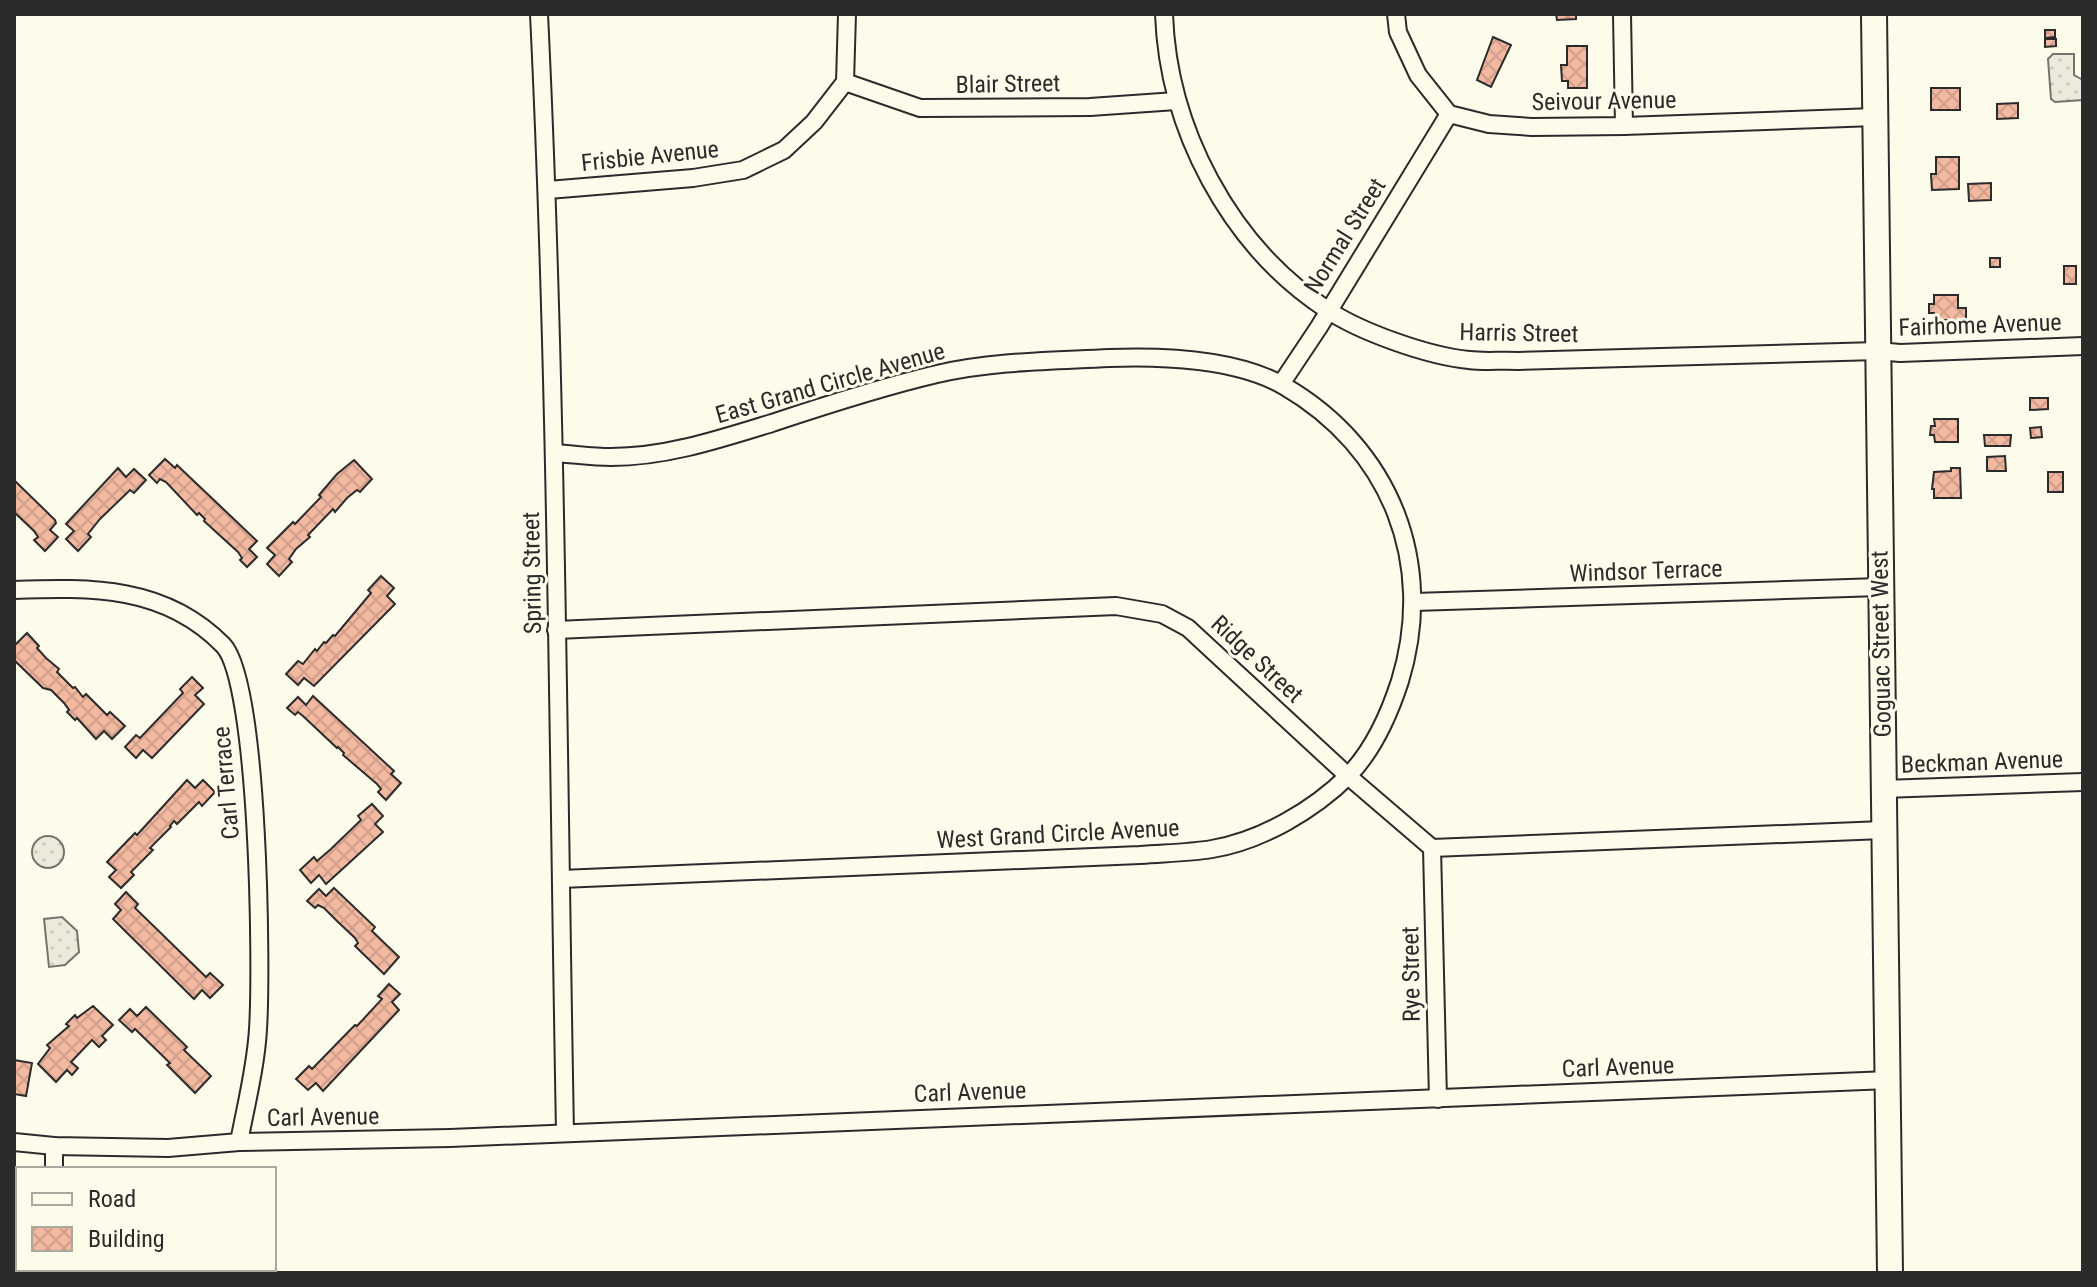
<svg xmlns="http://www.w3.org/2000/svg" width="2097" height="1287" font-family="'Roboto Condensed',sans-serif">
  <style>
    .grass { fill: url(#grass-dots); stroke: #74746e; stroke-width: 2 }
    .building { fill: url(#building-cross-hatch); stroke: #2b2b2b; stroke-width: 2 }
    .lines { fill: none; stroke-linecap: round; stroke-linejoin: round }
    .street-casing { stroke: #2b2b2b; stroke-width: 20 }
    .secondary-casing { stroke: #2b2b2b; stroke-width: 28 }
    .street { stroke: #fdfbea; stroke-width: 16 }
    .secondary { stroke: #fdfbea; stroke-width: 24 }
    .labels { text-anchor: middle; stroke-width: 6; stroke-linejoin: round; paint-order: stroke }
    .street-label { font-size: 24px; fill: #2b2b2b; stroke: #fdfbea }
  </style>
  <defs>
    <pattern id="grass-dots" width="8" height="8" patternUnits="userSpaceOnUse" patternTransform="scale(2)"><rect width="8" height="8" fill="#ecebdb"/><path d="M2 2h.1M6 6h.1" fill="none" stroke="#cbcabc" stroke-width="1.8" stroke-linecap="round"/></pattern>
    <pattern id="building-cross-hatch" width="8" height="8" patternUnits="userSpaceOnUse" patternTransform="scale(2)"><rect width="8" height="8" fill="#f2b8a0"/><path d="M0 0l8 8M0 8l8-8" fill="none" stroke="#d09e8a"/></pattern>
  </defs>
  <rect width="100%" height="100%" fill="#fdfbea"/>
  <!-- grass -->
  <g class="grass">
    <polygon points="2053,54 2074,54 2074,75 2083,80 2083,100 2055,102 2051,99 2048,59"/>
    <circle cx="48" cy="852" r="16"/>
    <polygon points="62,917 77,931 79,952 65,965 49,967 44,919"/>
  </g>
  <!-- building -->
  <g class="building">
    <polygon points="1556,14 1576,14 1576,19 1557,20"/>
    <polygon points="2045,30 2055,30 2055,37 2045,38"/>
    <polygon points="1493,37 1511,45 1491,87 1477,80"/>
    <polygon points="2045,39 2056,39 2056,46 2045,47"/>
    <polygon points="1567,46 1587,46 1587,88 1568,88 1568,81 1562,81 1561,65 1567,65"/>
    <rect x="1931" y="88" width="29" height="22"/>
    <polygon points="2018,103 2018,118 1997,119 1997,104"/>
    <polygon points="1936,157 1959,157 1959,189 1932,190 1931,174 1936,174"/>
    <polygon points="1991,183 1991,200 1969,201 1968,184"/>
    <rect x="1990" y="258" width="10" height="9"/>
    <rect x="2064" y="266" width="12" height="18"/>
    <polygon points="1934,295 1958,295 1958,308 1966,308 1966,320 1934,320 1934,313 1929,313 1929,304 1934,304"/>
    <polygon points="2030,398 2048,398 2048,409 2030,410"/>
    <polygon points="1934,419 1958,419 1958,442 1935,442 1934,435 1930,435 1931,426 1935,426"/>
    <polygon points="2041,427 2042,437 2031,438 2030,428"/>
    <polygon points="1984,435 2011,435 2010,446 1985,446"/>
    <polygon points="2005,456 2006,471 1987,471 1987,457"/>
    <polygon points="165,459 175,468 177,465 257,541 249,549 257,557 247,567 240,560 242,558 238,552 204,521 205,519 199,513 197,515 166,482 160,479 157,483 149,475"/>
    <polygon points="354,460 372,479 360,492 357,490 347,498 335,512 333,509 308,535 310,537 296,549 289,559 292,562 279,576 267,564 275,555 267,548 293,522 295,524 321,497 319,495 337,474"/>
    <polygon points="118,468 126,477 134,469 146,480 134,493 130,490 100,519 88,534 91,537 78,551 66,539 74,531 66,524"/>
    <polygon points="1951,468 1960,468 1961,498 1934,498 1934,489 1932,489 1934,472 1951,471"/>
    <rect x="2048" y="472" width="15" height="20"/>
    <polygon points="14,480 55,520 56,523 50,530 58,537 45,551 34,540 38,537 34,531 14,512"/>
    <polygon points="381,576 394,588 387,596 395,604 314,686 304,678 298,685 286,674 298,661 303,664 315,649 317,651 324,642 326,643 333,635 335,636 371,593 368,590"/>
    <polygon points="27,633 39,646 37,648 46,658 59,669 57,672 73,688 75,687 83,697 86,694 107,715 110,712 125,726 112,739 104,731 96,739 77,718 75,720 67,712 69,710 64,703 51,690 43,688 14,660 14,646"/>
    <polygon points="192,677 203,688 195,695 204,704 152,758 143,750 136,758 125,747 136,735 140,738 183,693 180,689"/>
    <polygon points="313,696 394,771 391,774 401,783 386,800 378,792 381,789 377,784 343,755 344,753 338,747 337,748 303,716 298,712 295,715 287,708 298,697 306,705"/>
    <polygon points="187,780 195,788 203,780 215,792 202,806 199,802 177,824 174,821 170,826 171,827 150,848 153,850 131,872 134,875 121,888 109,877 116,870 107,862 135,833 137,835"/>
    <polygon points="372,804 383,816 375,824 383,832 326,884 319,875 311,883 300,870 314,857 317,861 331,849 361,820 358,816"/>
    <polygon points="334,888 375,927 372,931 399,957 384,974 355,946 358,943 355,938 338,922 324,908 318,905 315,908 307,901 319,889 326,896"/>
    <polygon points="126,892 138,904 135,908 206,977 210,973 223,985 210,998 202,990 194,999 113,919 121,910 115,904"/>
    <polygon points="389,984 400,994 392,1002 399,1010 323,1091 316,1083 308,1090 296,1079 309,1066 312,1069 355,1025 357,1026 382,999 378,996"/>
    <polygon points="93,1006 113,1025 102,1036 106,1040 99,1047 92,1040 71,1062 78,1068 72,1075 67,1070 56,1082 38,1064 50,1048 47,1045 69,1026 66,1024 75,1015 77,1018"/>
    <polygon points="146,1007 187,1047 184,1050 211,1076 195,1093 167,1065 170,1063 135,1029 132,1032 119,1020 130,1009 137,1016"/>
    <polygon points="14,1060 32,1063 26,1096 14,1094"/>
  </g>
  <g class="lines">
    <!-- street casing -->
    <g class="street-casing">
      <g id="street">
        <path d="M539,14c18,372 19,745 26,1118"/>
        <path d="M1164,14c4,114 65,231 162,295 34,23 102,47 143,51 16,2 33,0 49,1l360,-10 22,2 183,-7"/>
        <polyline points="1396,14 1398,32 1418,75 1449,114 1489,124 1532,127 1624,126 1875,117"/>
        <polyline points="1622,14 1624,126"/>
        <polyline points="845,82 920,108 1090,107 1176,101"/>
        <polyline points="548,190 693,178 743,170 784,150 814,122 845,82 847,14"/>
        <polyline points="1281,384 1319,327 1449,114"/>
        <path d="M554,453c19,1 38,4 57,4 55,0 109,-18 161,-34 54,-18 109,-36 165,-49 56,-13 115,-13 172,-16 53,-2 128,1 175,28 107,62 152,177 116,295 -11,34 -26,68 -51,94 -35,35 -88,66 -137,74 -24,4 -48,4 -72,6l-579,24"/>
        <path d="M14,590c78,-3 151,-4 209,55 36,37 39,323 35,384 -2,37 -12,76 -19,113"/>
        <polyline points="1414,602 1880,587"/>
        <polyline points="556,630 1116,606 1162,614 1188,628 1348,776 1432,848 1883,830"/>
        <polyline points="1883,789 2083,782"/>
        <polyline points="1432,848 1438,1099"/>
        <polyline points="14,1142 54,1146 168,1148 239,1142 450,1138 1889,1080"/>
        <polyline points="54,1146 54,1169"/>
        <polyline points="56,1269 56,1273"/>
      </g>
    </g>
    <!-- secondary casing -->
    <g class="secondary-casing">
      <polyline id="secondary" points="1874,14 1890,1273"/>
    </g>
    <!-- street -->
    <use href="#street" class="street"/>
    <!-- secondary -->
    <use href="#secondary" class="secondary"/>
  </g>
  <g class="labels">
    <!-- street labels -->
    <g class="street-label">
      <text transform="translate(1008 84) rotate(-1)" y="8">Blair Street</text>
      <text transform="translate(1604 101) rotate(-1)" y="8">Seivour Avenue</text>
      <text transform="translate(650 156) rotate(-6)" y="8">Frisbie Avenue</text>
      <text transform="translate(1345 236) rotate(-58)" y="8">Normal Street</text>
      <text transform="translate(1980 325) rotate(-2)" y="8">Fairhome Avenue</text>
      <text transform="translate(1519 333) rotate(1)" y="8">Harris Street</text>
      <text transform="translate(830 383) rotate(-16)" y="8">East Grand Circle Avenue</text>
      <text transform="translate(1646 571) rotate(-2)" y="8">Windsor Terrace</text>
      <text transform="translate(532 573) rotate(-91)" y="8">Spring Street</text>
      <text transform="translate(1881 644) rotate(-91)" y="8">Goguac Street West</text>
      <text transform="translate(1257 659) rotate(43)" y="8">Ridge Street</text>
      <text transform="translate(1982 762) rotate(-2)" y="8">Beckman Avenue</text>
      <text transform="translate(226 783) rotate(-95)" y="8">Carl Terrace</text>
      <text transform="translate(1058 834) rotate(-3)" y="8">West Grand Circle Avenue</text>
      <text transform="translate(1411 974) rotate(-91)" y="8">Rye Street</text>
      <text transform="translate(1618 1067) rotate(-2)" y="8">Carl Avenue</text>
      <text transform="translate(970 1092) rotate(-2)" y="8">Carl Avenue</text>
      <text transform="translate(323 1117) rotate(-1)" y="8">Carl Avenue</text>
    </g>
  </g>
  <!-- border -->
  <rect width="2097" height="1287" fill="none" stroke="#2b2b2b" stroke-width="32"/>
  <!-- legend -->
  <rect x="16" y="1167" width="260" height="104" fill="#fdfbea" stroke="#a9a89e" stroke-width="2"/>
  <rect x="32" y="1193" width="40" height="12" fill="#fdfbea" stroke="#a9a89e" stroke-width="2"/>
  <text x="88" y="1207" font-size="24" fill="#2b2b2b">Road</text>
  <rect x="32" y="1227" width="40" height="24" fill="url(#building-cross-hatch)" stroke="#a9a89e" stroke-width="2"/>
  <text x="88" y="1247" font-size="24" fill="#2b2b2b">Building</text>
</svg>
